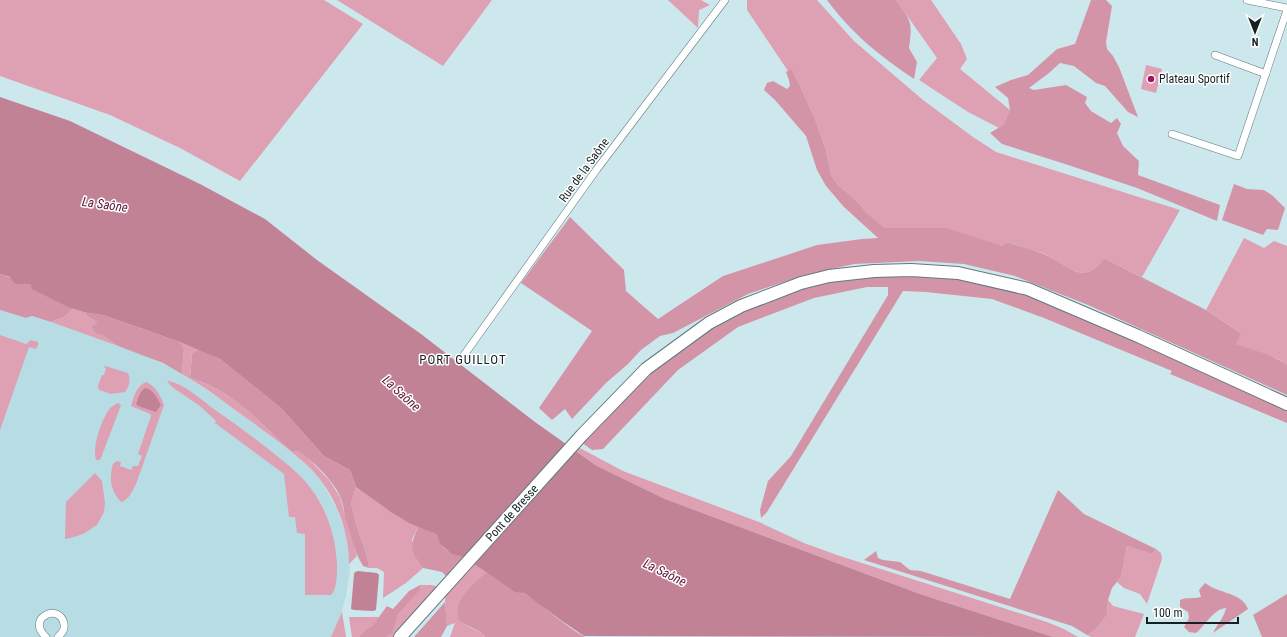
<svg xmlns="http://www.w3.org/2000/svg" width="1287" height="637" font-family="'Roboto Condensed',sans-serif">
  <style>
    .built { fill: #b8dce3 }
    .green { fill: #dea0b3 }
    .forest { fill: #d494a8 }
    .water { fill: #c18296 }
    .lines { fill: none; stroke-linecap: round; stroke-linejoin: round }
    .street-casing { stroke: #60797e; stroke-width: 8 }
    .primary-casing { stroke: #60797e; stroke-width: 14 }
    .street { stroke: #fff; stroke-width: 7 }
    .primary { stroke: #fff; stroke-width: 12 }
    .poi-dot { fill: #a4165a; stroke: #fff; stroke-width: 1.5 }
    .labels { text-anchor: middle; stroke-width: 3; stroke-linejoin: round; paint-order: stroke }
    .poi-label { font-size: 12px; fill: #162022; stroke: #fff; text-anchor: start }
    .street-label { font-size: 12px; fill: #162022; stroke: #fff }
    .water-label { font-size: 13px; font-style: italic; fill: #601435; stroke: #fff }
    .neighbourhood-label { font-size: 13px; letter-spacing: 1px; fill: #162022; stroke: #fff }
  </style>
  <rect width="100%" height="100%" fill="#cde8ed"/>
  <!-- built -->
  <polygon class="built" points="0,310 26,318 32,316 51,322 143,355 177,370 233,408 285,447 311,469 322,482 337,509 346,535 349,559 350,571 346,596 340,618 331,637 0,637"/>
  <!-- green -->
  <g class="green">
    <polygon points="0,0 324,0 363,24 240,181 180,148 110,115 0,76"/>
    <polygon points="337,0 492,0 443,66"/>
    <polygon points="668,0 701,0 710,5 699,10 698,28"/>
    <path d="M747,0h70l37,41 69,59 50,37 23,15 184,58 -38,67 -38,-19c-20,30 -37,7 -59,-4 -12,-5 -26,-8 -39,-12l-4,4 -12,-3 -105,-15 -19,-16 -9,-11 -19,-16 -7,-10 -5,-25 -11,-31 -14,-31 -10,-18 -3,1 -41,-61z"/>
    <polygon points="896,0 931,0 961,44 967,59 960,69 1010,110 1003,125 999,128 968,112 919,80 937,58"/>
    <polygon points="1146,65 1162,69 1156,93 1141,89"/>
    <polygon points="1244,238 1264,248 1274,241 1287,246 1287,365 1278,359 1235,344 1240,332 1206,310"/>
    <polygon points="73,308 87,313 87,316 97,322 91,327 96,334 102,335 118,346 51,322 66,316"/>
    <polygon points="0,335 26,344 31,340 38,342 38,345 36,349 29,347 0,430"/>
    <path d="M180,342l19,7 -7,5 -2,24c42,11 71,46 102,74l6,-1 8,5 23,24 11,17 10,37 7,22 -8,8c0,-35 -15,-72 -39,-96 -18,-17 -38,-31 -58,-46 -23,-16 -45,-34 -70,-48l2,-25z"/>
    <path d="M105,366l23,7c3,7 1,14 -3,19l-14,2 -12,-4 -1,-4 4,-11h2l2,-6 -2,-2z"/>
    <path d="M167,381c14,1 33,17 44,26 19,13 38,27 56,41 16,13 33,25 45,42 16,22 24,49 25,76 0,9 0,23 -6,29h-26v-61l-8,-1 -2,-16h-6l-5,-43 -69,-51 1,-2 -16,-15 -28,-19z"/>
    <path d="M146,382c10,4 14,13 18,23l-28,79c-3,6 -8,17 -15,18 -11,-12 -12,-24 -8,-38l4,-3 4,1 -1,4 11,4 2,-4h5l4,-10 -4,-2 13,-38 -1,-2 -19,-8c3,-9 5,-20 15,-24z"/>
    <path d="M118,403l3,2 -20,53 -2,2h-3c-4,-14 6,-41 14,-52 2,-2 5,-3 8,-5z"/>
    <polygon points="578,447 623,471 759,522 804,543 837,555 1047,622 1064,629 1078,637 1053,637 920,594 665,499 597,466 575,450"/>
    <polygon points="95,473 102,481 105,503 104,512 97,525 83,534 74,537 65,539 66,502"/>
    <path d="M356,487c21,14 40,31 63,39l-7,13 5,21 6,8 -17,15 -23,15 1,-26 -7,-4h-8l-2,-12 -10,-29 -6,-24z"/>
    <polygon points="1127,546 1152,554 1156,549 1161,553 1162,559 1147,604 1140,594 1124,588 1117,582 1121,577"/>
    <path d="M464,556l23,16c-8,5 -20,17 -25,25 -4,5 -7,19 -2,23 8,9 18,8 25,17h-35l5,-14 -8,3c-1,-14 -5,-45 3,-56 4,-5 9,-9 14,-14z"/>
    <path d="M420,585h11l8,2 -44,50h-9c10,-7 7,-14 12,-23 5,-9 15,-18 23,-24z"/>
    <polygon points="1108,600 1113,606 1144,614 1135,637 1091,637 1087,635 1096,629 1107,615"/>
    <polygon points="342,612 346,637 331,637"/>
    <polygon points="349,617 379,617 373,625 364,631 359,637 352,637"/>
  </g>
  <!-- forest -->
  <g class="forest">
    <path d="M827,0h69c15,21 17,22 13,48l8,14 -3,17c-35,-24 -61,-44 -87,-79z"/>
    <polygon points="1091,0 1106,0 1112,6 1106,42 1107,49 1113,56 1119,67 1138,117 1128,112 1105,86 1096,83 1074,66 1060,63 1049,73 1029,88 1034,90 1066,85 1087,97 1085,103 1091,111 1111,123 1117,118 1121,124 1117,133 1123,146 1139,161 1138,175 1220,205 1217,221 1137,188 1065,164 1002,144 990,133 1003,125 1010,110 1008,98 995,87 1011,80 1028,75 1057,49 1075,44"/>
    <path d="M791,69l10,19 14,31 11,31 5,25 7,10 19,16 9,11 19,16h61l56,18 4,-4c12,4 26,7 38,12 22,9 39,35 60,4l102,52 35,23 -5,11c14,5 40,12 51,21v30l-199,-90 -73,-29 -51,-12 -45,-3 -65,3 -49,11 -57,19 -75,39 -13,3 -19,14 -13,14 -22,19 -34,36 -7,-10 -13,11 -13,-12 53,-77 -71,-48 49,-66 54,53 2,21 32,28 65,-43 94,-31 45,-6 16,-1 -34,-31 -18,-21 -9,-16 -11,-34 -31,-36 -11,-10 3,-7 6,-2 14,8 3,-3 -1,-6 -3,-8z"/>
    <polygon points="1234,184 1247,189 1264,190 1273,196 1285,208 1278,230 1267,229 1263,235 1222,220"/>
    <polygon points="0,274 32,285 33,289 73,308 66,316 51,322 32,316 26,318 0,310"/>
    <path d="M917,275l52,4 41,10 55,20 222,100v14l-117,-49 2,-3 -128,-53 -52,-19 -66,-7 -23,-1 -136,221 -6,6 -1,-8 8,-29 23,-25 97,-161v-8h-21l-53,11 -76,29 -60,43 -75,79 -11,1 -11,-8c25,-26 50,-53 78,-77 56,-47 130,-80 204,-88 17,-2 36,-1 54,-2z"/>
    <polygon points="87,313 103,315 180,342 184,349 182,374 163,363 118,346 102,335 96,334 91,327 97,322 87,316"/>
    <path d="M199,349l21,10 61,49 43,48 26,14 6,17 -5,16 6,24 10,29 2,12 -6,-2c-9,-15 -13,-32 -18,-49 -1,-6 -2,-14 -5,-21 -9,-18 -26,-34 -42,-45l-6,1c-31,-28 -60,-63 -102,-74l2,-24z"/>
    <polygon points="1058,490 1084,514 1156,549 1152,554 1127,546 1121,577 1112,588 1108,600 1107,615 1096,629 1087,635 1072,626 864,560 876,551 878,558 883,560 900,562 910,570 921,571 1010,599"/>
    <path d="M419,526l17,8c5,15 13,19 28,22l-14,14 -3,7 -5,-5 -19,-4c-13,-17 -14,-22 -4,-42z"/>
    <path d="M487,572c12,8 26,14 38,22 21,13 38,31 60,43h-100c-6,-9 -17,-9 -26,-17 -4,-4 -1,-18 3,-23 5,-8 17,-20 25,-25z"/>
    <path d="M1205,583c4,2 7,5 11,6 12,5 27,7 32,20l-35,24c4,-9 11,-15 13,-25 -14,2 -20,17 -30,25l-7,-1 -5,-5 5,-9 -1,-6 -8,-5v-7c7,-3 13,-1 21,-3l-2,-7z"/>
    <polygon points="420,585 421,590 414,596 398,614 392,633 386,637 359,637 364,631 373,625 387,606 393,609 409,591"/>
    <polygon points="1287,594 1287,637 1262,637 1253,615"/>
    <polygon points="445,602 447,626 441,637 414,637"/>
  </g>
  <!-- water -->
  <g class="water">
    <path d="M0,97l70,24 130,63 65,35 52,41 104,74 114,88 62,44 68,33 255,95 133,43 -469,-1 -22,-15 -38,-28 -9,-1 -51,-35 -12,-3 -12,-10 -4,-10 -27,-11 -18,-11 -35,-25 -6,-17 -26,-14 -43,-48 -61,-49 -40,-17 -77,-27 -16,-2 -19,-6 -36,-18 -1,-4c-9,-4 -15,5 -21,-8l-10,-3z"/>
    <path d="M145,388c8,1 12,10 16,17l-5,7 -18,-6 -2,-2c3,-6 3,-12 9,-16z"/>
    <polygon points="358,571 377,573 379,575 376,610 373,611 354,610 351,609 354,574 355,572"/>
  </g>
  <g class="lines">
    <!-- street casing -->
    <g class="street-casing">
      <g id="street">
        <polyline points="1247,0 1287,8"/>
        <polyline points="1215,55 1266,74"/>
        <polyline points="1172,134 1238,156 1287,10"/>
        <polyline points="464,355 597,169 725,0"/>
        <path d="M46,637c-21,-19 14,-35 18,-13 1,6 -2,9 -6,13"/>
      </g>
    </g>
    <!-- primary casing -->
    <g class="primary-casing">
      <polyline id="primary" points="400,637 582,435 646,369 709,323 741,306 801,283 829,276 874,271 911,270 958,273 1028,289 1138,336 1287,404"/>
    </g>
    <!-- street -->
    <use href="#street" class="street"/>
    <!-- primary -->
    <use href="#primary" class="primary"/>
  </g>
  <!-- markers -->
  <circle class="poi-dot" cx="1151" cy="79" r="4"/>
  <g class="labels">
    <!-- poi labels -->
    <g class="poi-label">
      <text x="1159" y="83">Plateau Sportif</text>
    </g>
    <!-- street labels -->
    <g class="street-label">
      <text transform="translate(584 170) rotate(-54)" y="4">Rue de la Saône</text>
      <text transform="translate(512 513) rotate(-48)" y="4">Pont de Bresse</text>
    </g>
    <!-- water labels -->
    <g class="water-label">
      <text transform="translate(105 204) rotate(8)" y="5">La Saône</text>
      <text transform="translate(402 393) rotate(42)" y="5">La Saône</text>
      <text transform="translate(665 572) rotate(26)" y="5">La Saône</text>
    </g>
    <!-- neighbourhood labels -->
    <g class="neighbourhood-label">
      <text x="463" y="364">PORT GUILLOT</text>
    </g>
  </g>
  <!-- north arrow -->
  <g transform="translate(1255 32) rotate(180)" stroke="#ffffff" stroke-width="3" paint-order="stroke">
  <path d="M0-3L7 15L0 10L-7 15Z" fill="#162022"/>
  <text y="-6" font-size="11" font-weight="bold" text-anchor="middle" fill="#162022">N</text>
  </g>
  <!-- scale -->
  <path d="M1147 617v6h91v-6" fill="none" stroke="#162022" stroke-width="2"/>
  <text x="1153" y="617" font-size="12" fill="#162022" stroke="#ffffff" stroke-width="3" paint-order="stroke">100 m</text>
</svg>
